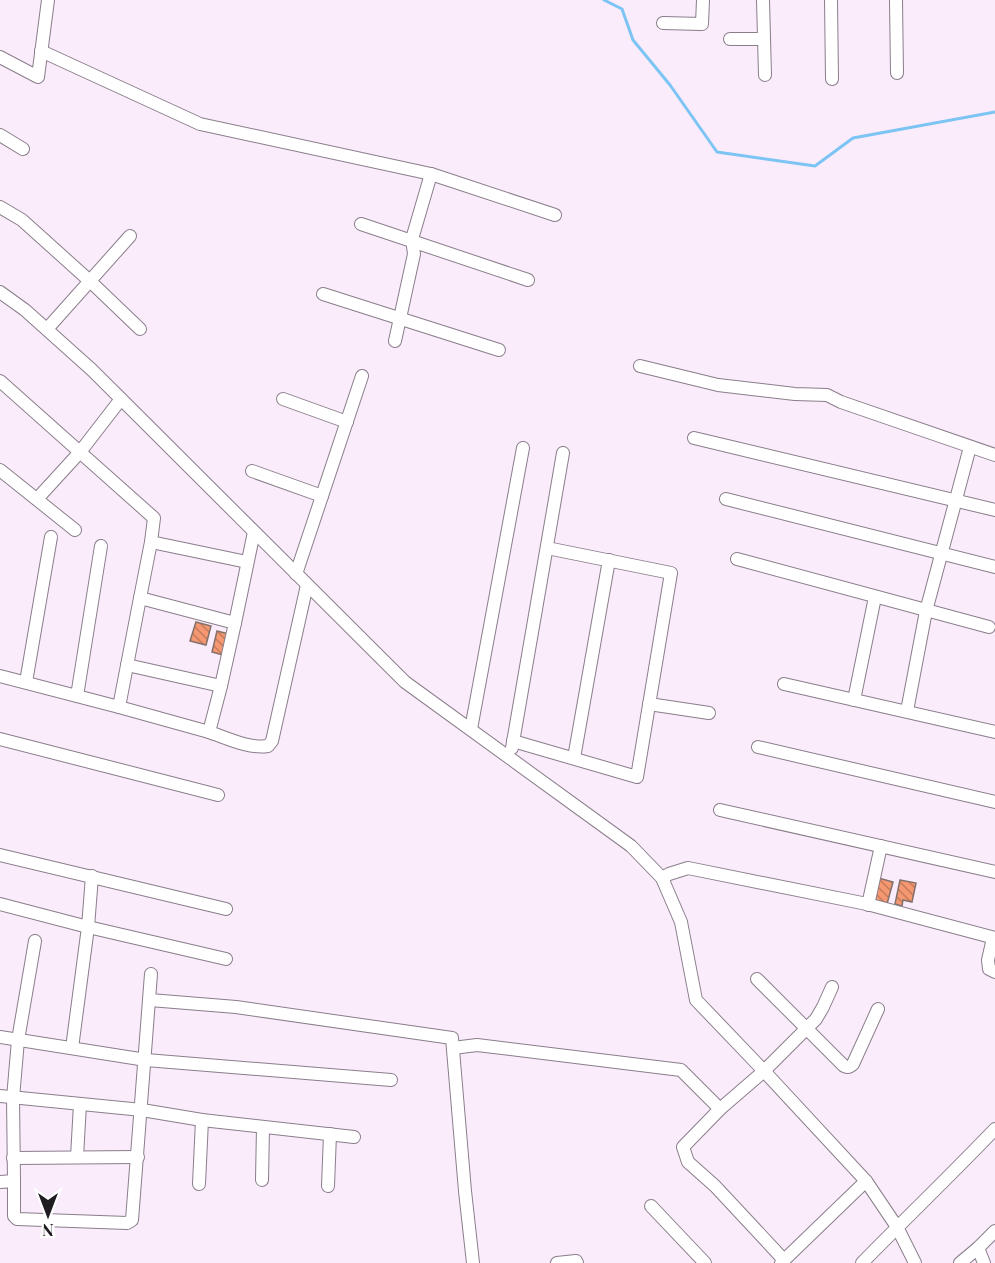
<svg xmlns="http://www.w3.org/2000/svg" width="995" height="1263" font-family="'Playfair Display',serif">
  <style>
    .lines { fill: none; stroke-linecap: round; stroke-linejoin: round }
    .stream { stroke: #7cc4f4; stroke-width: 3 }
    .building { fill: url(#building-back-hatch); stroke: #83716a; stroke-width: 1.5 }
    .street-casing { stroke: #8a7e8b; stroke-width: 14 }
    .street { stroke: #fff; stroke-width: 12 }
  </style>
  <defs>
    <pattern id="building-back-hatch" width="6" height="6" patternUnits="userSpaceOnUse" patternTransform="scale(1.5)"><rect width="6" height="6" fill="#f59770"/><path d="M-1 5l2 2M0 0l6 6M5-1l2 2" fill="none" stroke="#c67a5c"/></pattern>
  </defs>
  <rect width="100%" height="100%" fill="#faecfb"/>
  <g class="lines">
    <!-- stream -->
    <polyline class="stream" points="604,0 622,9 633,40 670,85 717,152 815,166 853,138 995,112"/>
  </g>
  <!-- building -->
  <g class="building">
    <polygon points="196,622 211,626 206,645 190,641"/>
    <polygon points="217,631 229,634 223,655 212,652"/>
    <polygon points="875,877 893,882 887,904 869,900"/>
    <polygon points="900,880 916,883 912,902 903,900 902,906 895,904"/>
  </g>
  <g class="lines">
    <!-- street casing -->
    <g class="street-casing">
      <g id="street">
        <polyline points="763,0 765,75"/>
        <polyline points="831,0 832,79"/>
        <polyline points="896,0 897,73"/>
        <polyline points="663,23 702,24 703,0"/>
        <polyline points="730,39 764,39"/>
        <polyline points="41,51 200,124 431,174 555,215"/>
        <polyline points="0,57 38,77 48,0"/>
        <polyline points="0,135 23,149"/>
        <polyline points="0,207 22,220 92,283 140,329"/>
        <polyline points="361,224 528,280"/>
        <polyline points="0,292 25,310 92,370 405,682 631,846 662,878 681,922 696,1000 764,1071 866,1181 897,1227 915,1263"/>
        <polyline points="323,294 499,350"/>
        <polyline points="47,329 130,236"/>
        <polyline points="395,341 414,254 412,239 431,174"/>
        <polyline points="640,366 718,385 795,394 827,395 841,402 995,455"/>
        <polyline points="0,381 154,518 151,542 247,562"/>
        <polyline points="283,399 347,422"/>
        <polyline points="694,438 995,510"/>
        <polyline points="0,470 75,530"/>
        <polyline points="252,471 322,496"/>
        <polyline points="37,499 80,452 121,399"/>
        <polyline points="726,499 995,567"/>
        <polyline points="737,559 989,627"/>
        <polyline points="296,574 362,376"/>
        <polyline points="140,598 151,542"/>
        <polyline points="235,623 254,532"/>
        <polyline points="127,665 221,686"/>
        <path d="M0,676l119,31 21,-109 95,25 -14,63 -12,46c18,6 40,17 59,14l4,-5 35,-156"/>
        <polyline points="26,682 51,537"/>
        <polyline points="784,684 995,732"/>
        <polyline points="77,696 101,546"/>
        <polyline points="854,700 875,597"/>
        <polyline points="649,704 709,713"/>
        <polyline points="119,707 209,732"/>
        <polyline points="907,711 926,611 970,447"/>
        <polyline points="471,729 523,448"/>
        <polyline points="0,739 218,795"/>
        <polyline points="513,741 637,777 671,573 547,548"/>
        <polyline points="758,747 995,802"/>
        <polyline points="512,748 563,453"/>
        <polyline points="574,758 609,560"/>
        <polyline points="720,810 995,872"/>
        <polyline points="0,855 226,909"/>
        <polyline points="92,876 88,927 226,959"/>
        <polyline points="662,878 669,874 688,868 867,904 995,938"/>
        <polyline points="0,904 88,927 72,1048"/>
        <polyline points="868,905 881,846"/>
        <polyline points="993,938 988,960 989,969 995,972"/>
        <path d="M757,979l87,87c4,2 6,1 9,-2l25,-55"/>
        <polyline points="150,1000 236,1007 452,1038 465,1191 473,1263"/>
        <polyline points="0,1037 146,1060 391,1080"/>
        <polyline points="453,1048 477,1045 681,1070 720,1109"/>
        <polyline points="0,1096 142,1110 202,1120 354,1137"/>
        <polyline points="77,1157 80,1104"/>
        <polyline points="13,1158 138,1157"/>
        <polyline points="262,1180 263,1127"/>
        <polyline points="14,1181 13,1098 18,1040 35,941"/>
        <polyline points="0,1182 14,1181 14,1216 17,1219 127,1223 132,1220 151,974"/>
        <polyline points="199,1184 202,1120"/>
        <polyline points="328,1186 330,1134"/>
        <polyline points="651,1206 705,1263"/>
        <polyline points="978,1248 984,1263"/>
        <polyline points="784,1260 715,1186 688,1162 683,1147 720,1109 764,1071 816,1019 823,1007 832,987"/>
        <polyline points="557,1263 576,1261 577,1263"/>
        <polyline points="781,1263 866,1181"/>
        <path d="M862,1263c44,-45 89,-88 133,-134"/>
        <polyline points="960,1263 978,1248 995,1231"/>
      </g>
    </g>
    <!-- street -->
    <use href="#street" class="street"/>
  </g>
  <!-- north arrow -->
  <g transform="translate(48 1215) rotate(180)" stroke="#ffffff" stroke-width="4.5" paint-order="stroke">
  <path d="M0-4.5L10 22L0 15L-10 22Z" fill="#211c21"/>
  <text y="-9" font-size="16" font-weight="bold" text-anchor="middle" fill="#211c21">N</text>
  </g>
</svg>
